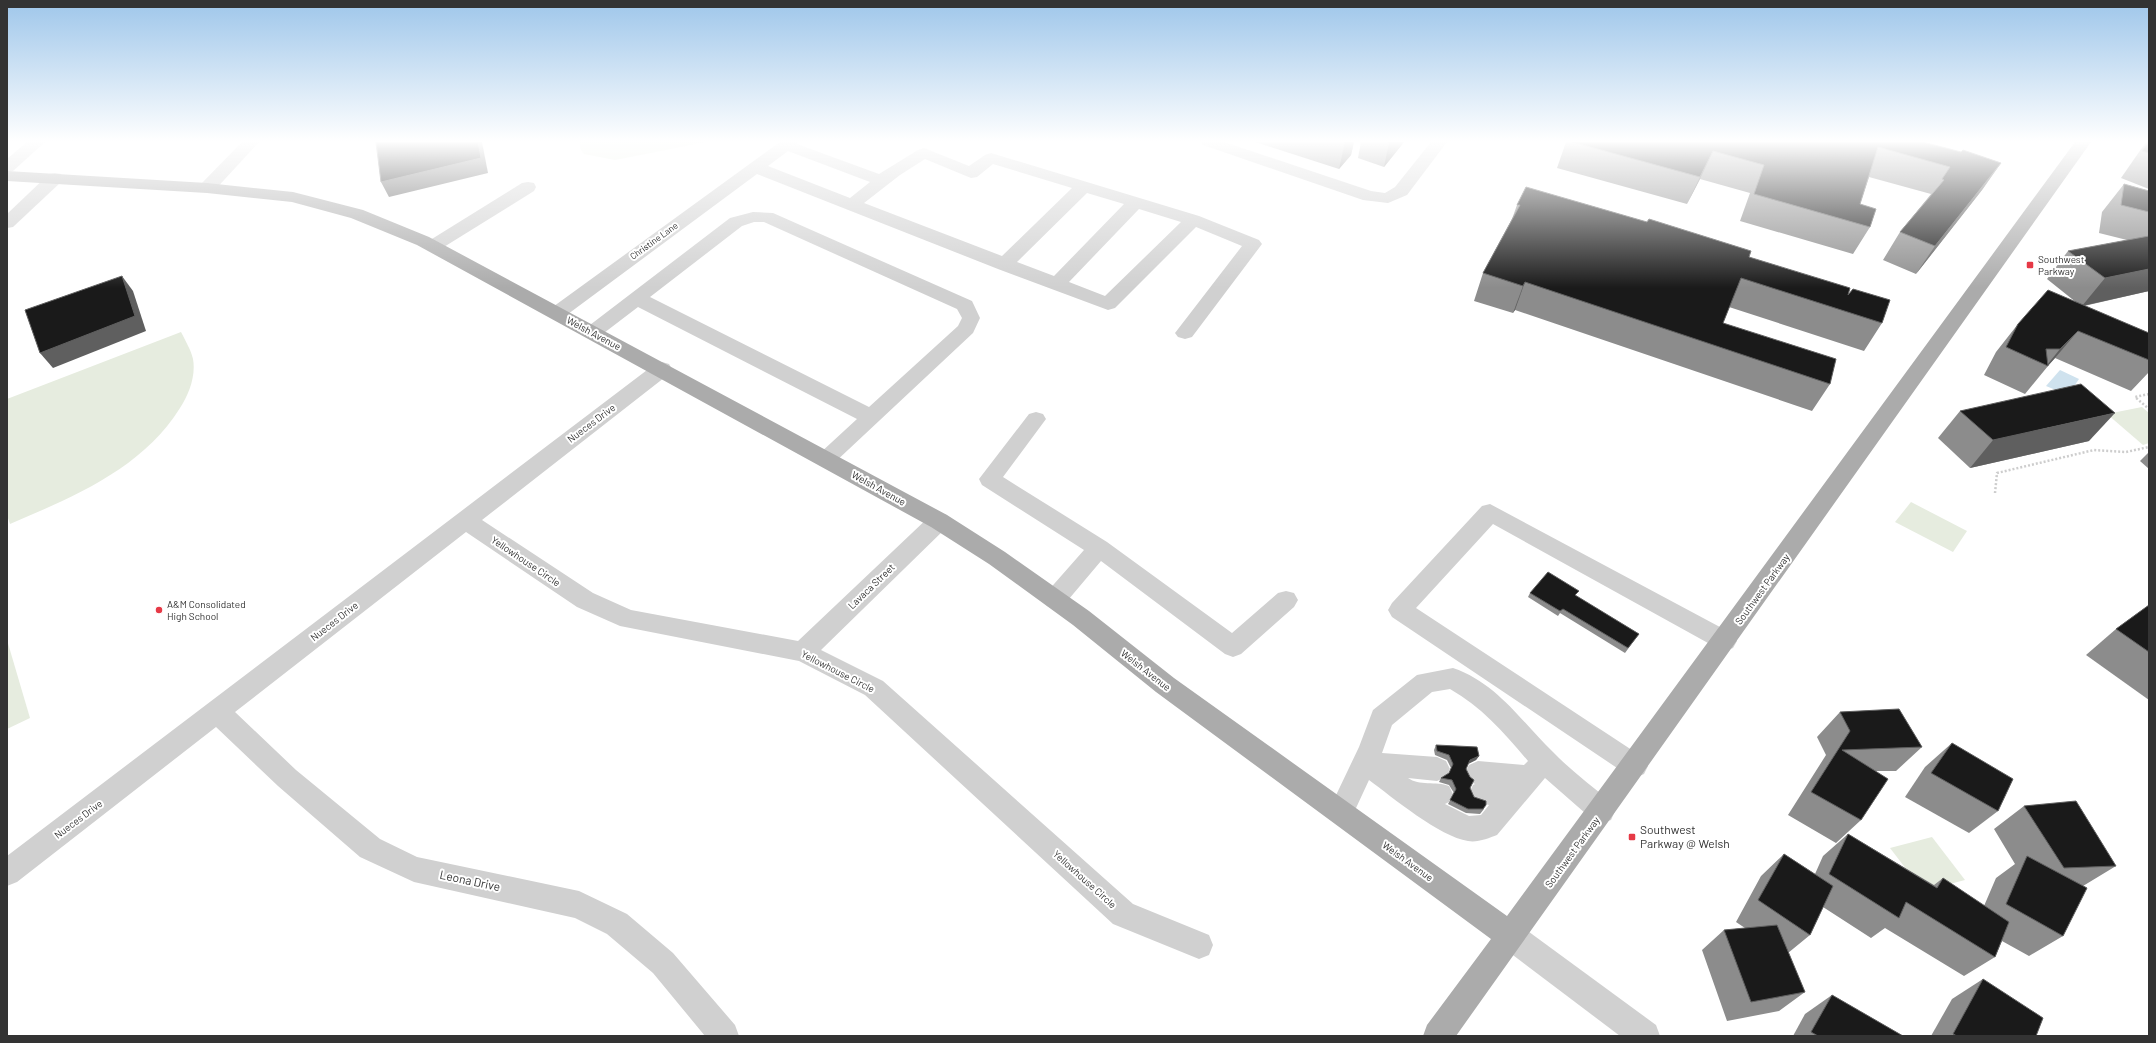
<svg xmlns="http://www.w3.org/2000/svg" width="2156" height="1043" font-family="Barlow,sans-serif">
  <style>
    .green { fill: #e6ecdf }
    .water { fill: #cfe2ee }
    .lines { fill: none; stroke-linecap: round; stroke-linejoin: round }
    .path { stroke: #cdcdcd; stroke-width: 2.5; stroke-dasharray: 2 2; stroke-linecap: butt }
    .minor { fill: #d0d0d0; fill-rule: evenodd }
    .major { fill: #ababab; fill-rule: evenodd }
    .wall { fill: #8c8c8c }
    .shaded-wall { fill: #5f5f5f }
    .building { fill: #1a1a1a; stroke: #5f5f5f }
    .poi-dot { fill: #e63946; stroke: #fff; stroke-width: 1.5 }
    .labels { text-anchor: middle; stroke-width: 4; stroke-linejoin: round; paint-order: stroke }
    .far-street-label { font-size: 9px; fill: #333; stroke: #fff }
    .poi-label { font-size: 10px; fill: #333; stroke: #fff; text-anchor: start }
    .street-label { font-size: 10px; fill: #333; stroke: #fff }
    .near-poi-label { font-size: 12px; fill: #333; stroke: #fff; text-anchor: start }
    .near-street-label { font-size: 12px; fill: #333; stroke: #fff }
  </style>
  <rect width="100%" height="100%" fill="#fff"/>
  <!-- green -->
  <g class="green">
    <polygon points="579,142 706,142 615,160 584,154 581,150"/>
    <path d="M181,332c4,8 10,18 12,27 3,17 -4,35 -13,49 -38,61 -107,89 -170,116l-3,-9v-116z"/>
    <polygon points="2142,407 2149,413 2149,443 2143,445 2107,414"/>
    <polygon points="1911,502 1967,531 1953,552 1895,522"/>
    <polygon points="7,640 30,718 7,729"/>
    <polygon points="1932,837 1965,880 1923,891 1890,848"/>
  </g>
  <!-- water -->
  <polygon class="water" points="2060,370 2079,379 2068,395 2046,386"/>
  <g class="lines">
    <!-- path -->
    <g class="path">
      <polyline points="2149,394 2135,397 2149,409"/>
      <polyline points="1995,493 1997,473 2094,450 2126,452 2149,447"/>
    </g>
    <!-- minor -->
    <g class="minor">
      <polygon points="27,142 45,142 13,171 7,172 7,159"/>
      <polygon points="242,142 259,142 213,192 201,192 199,188 201,184"/>
      <path d="M780,142h18l-1,2 82,30 39,-24 6,-2 45,18 16,-11 6,-2 208,63 60,24 3,4 -70,93 -7,2 -7,-2 -3,-4 67,-87 -46,-19 -81,81 -7,2 -110,-41 -241,-95 -193,143 -7,2 -7,-2 -2,-4 2,-4zM788,151l82,31 -20,16 -82,-32zM925,159l46,19 6,-1 16,-13 79,24 -70,68 -138,-53 36,-28zM1087,193l37,11 -70,72 -37,-14zM1139,209l42,13 -76,74 -36,-14z"/>
      <polygon points="1201,142 1224,142 1371,191 1385,193 1395,187 1431,142 1447,142 1407,195 1388,203 1363,200 1203,145"/>
      <polygon points="55,173 61,174 63,178 61,182 13,227 7,228 7,214 49,174"/>
      <polygon points="528,182 534,183 536,187 534,191 439,250 433,251 427,250 424,246 427,242 522,183"/>
      <path d="M753,212l20,1 199,88 8,17 -7,15 -140,131 -7,3 -7,-3 -4,-5 4,-5 38,-35 -219,-112 -38,29 -7,2 -7,-2 -3,-4 3,-4 144,-110zM754,222h10l193,87 5,9 -4,8 -89,81 -219,-110 92,-71z"/>
      <polygon points="662,362 669,364 672,369 669,374 482,520 593,593 631,610 798,641 931,515 939,513 947,515 950,521 947,527 821,650 883,681 1133,904 1209,935 1213,945 1209,955 1199,959 1113,924 865,695 799,661 620,626 577,607 466,532 235,712 296,770 380,839 417,857 579,891 627,914 673,953 735,1025 739,1036 705,1036 653,973 607,934 575,918 414,882 360,857 278,786 216,727 17,882 7,886 7,856 655,364"/>
      <polygon points="1036,412 1043,414 1046,419 1003,477 1107,542 1232,633 1278,593 1286,591 1294,593 1298,600 1294,607 1241,654 1233,657 1225,654 1101,561 1063,606 1055,608 1047,606 1043,599 1047,592 1084,550 982,485 979,479 1029,414"/>
      <polygon points="1490,504 1733,634 1737,641 1733,648 1725,651 1717,648 1493,524 1416,608 1644,758 1648,766 1644,774 1635,778 1626,774 1392,617 1388,610 1392,603 1482,506"/>
      <path d="M1453,668c44,15 68,53 100,84 17,18 39,34 58,50l4,9 -4,9 -9,3 -9,-3 -48,-42 -48,57c-8,3 -20,8 -29,6 -28,-4 -76,-44 -99,-61l-19,41 -9,3 -9,-3 -4,-9 31,-65 14,-37 44,-35zM1450,689c32,18 54,44 78,72l-4,4 -46,-4 -9,4 -4,8 4,8 6,3 -2,1 -4,8 4,8 16,4 -8,10 -12,1 -24,-12 4,-2 4,-8 -4,-8c-13,-5 -30,0 -41,-8l29,3 9,-4 4,-8 -4,-8 -9,-4 -55,-4 10,-28 40,-33z"/>
      <polygon points="1511,922 1521,926 1656,1025 1660,1036 1620,1036 1501,946 1497,936 1501,926"/>
    </g>
    <!-- major -->
    <polygon class="major" points="2075,142 2091,142 1456,1036 1423,1036 1427,1025 1491,939 1156,692 1073,625 989,564 931,527 417,245 351,218 292,202 207,193 7,181 7,171 207,183 293,192 363,210 429,237 947,515 1005,552 1089,611 1174,678 1507,916"/>
  </g>
  <!-- wall -->
  <g class="wall">
    <polygon points="1255,142 1354,142 1351,155 1339,169"/>
    <polygon points="1361,142 1404,142 1384,167 1358,158"/>
    <polygon points="1566,142 1923,142 2001,163 1982,190 1916,274 1883,260 1900,232 1931,194 1869,177 1860,204 1870,227 1853,254 1740,221 1750,193 1700,179 1687,204 1557,168"/>
    <polygon points="2146,142 2149,142 2149,189 2121,178"/>
    <polygon points="2124,184 2149,191 2149,291 2084,306 2149,333 2149,372 2131,391 2055,358 2048,365 2048,366 2025,394 1984,375 1996,352 2018,324 2077,303 2047,279 2068,251 2127,240 2099,233 2102,212"/>
    <polygon points="1517,205 1749,257 1848,295 1882,323 1864,351 1729,307 1723,323 1830,384 1812,411 1515,310 1513,313 1474,301 1483,273 1512,219"/>
    <polygon points="1960,411 2089,441 1970,468 1938,438"/>
    <polygon points="2149,452 2149,469 2140,461"/>
    <polygon points="1530,593 1576,596 1639,634 1625,653 1560,613 1558,616 1528,597"/>
    <polygon points="2149,605 2149,700 2086,655 2116,629"/>
    <polygon points="1840,712 1922,747 1896,771 1876,771 1861,820 1836,843 1788,815 1826,755 1817,737"/>
    <polygon points="1952,743 1998,811 1969,833 1905,797 1925,767"/>
    <polygon points="1436,745 1479,756 1476,760 1468,764 1466,769 1470,788 1474,797 1484,809 1480,814 1466,813 1448,804 1454,793 1449,785 1439,782 1441,778 1449,774 1451,768 1447,760 1435,755 1434,750"/>
    <polygon points="2024,806 2116,866 2083,886 2063,936 2029,956 2002,941 1995,957 1964,976 1885,928 1871,938 1823,907 1810,935 1788,953 1805,992 1779,1011 1727,1021 1702,950 1724,930 1745,928 1736,922 1761,876 1784,854 1815,874 1823,856 1848,834 1934,885 1943,878 1984,906 1996,878 2015,864 1994,829"/>
    <polygon points="1983,979 2036,1036 1931,1036 1952,999"/>
    <polygon points="1832,995 1903,1036 1793,1036 1805,1014"/>
  </g>
  <!-- shaded-wall -->
  <g class="shaded-wall">
    <polygon points="478,142 482,142 488,173 389,197 381,182"/>
    <polygon points="1345,142 1354,142 1351,155 1339,169"/>
    <polygon points="1389,142 1404,142 1384,167"/>
    <polygon points="1713,151 1700,179 1687,204 1700,177"/>
    <polygon points="2001,163 1982,190 1916,274 1935,246"/>
    <polygon points="2149,269 2149,291 2082,306 2105,278"/>
    <polygon points="122,276 133,291 146,331 53,368 40,353"/>
    <polygon points="1525,282 1515,310 1513,313 1523,286"/>
    <polygon points="2078,331 2055,358 2048,366 2047,365 2060,349"/>
    <polygon points="2115,413 2089,441 1970,468 1993,440"/>
    <polygon points="1479,756 1476,760 1468,764 1470,760"/>
  </g>
  <!-- building -->
  <g class="building">
    <polygon points="376,142 478,142 481,158 381,182"/>
    <polygon points="1572,142 1923,142 1961,152 1963,150 2001,163 1935,246 1900,232 1944,180 1942,179 1950,167 1878,147 1860,204 1876,209 1870,227 1754,194 1764,165 1713,151 1700,177"/>
    <polygon points="2148,142 2149,142 2149,153 2142,151"/>
    <polygon points="2124,184 2149,191 2149,212 2121,205"/>
    <polygon points="1526,187 1647,222 1649,219 1751,251 1749,257 1850,288 1848,295 1853,289 1890,300 1882,323 1741,278 1723,323 1836,359 1830,384 1525,282 1523,286 1483,273 1520,205 1517,205"/>
    <polygon points="2149,236 2149,269 2105,278 2068,251"/>
    <polygon points="122,276 135,316 40,353 25,310"/>
    <polygon points="2048,290 2149,333 2149,360 2078,331 2060,349 2046,349 2048,366 2006,347 2018,324"/>
    <polygon points="2081,384 2115,413 1993,440 1960,411"/>
    <polygon points="1548,572 1579,591 1575,595 1639,634 1628,648 1563,609 1560,611 1530,593"/>
    <polygon points="2149,605 2149,652 2116,629"/>
    <polygon points="1899,709 1922,747 1842,750 1888,779 1861,820 1811,792 1850,731 1840,712"/>
    <polygon points="1952,743 2013,779 1998,811 1931,773"/>
    <polygon points="1436,745 1477,747 1479,756 1470,760 1466,769 1470,777 1474,780 1470,788 1474,797 1486,801 1486,805 1483,809 1468,809 1450,800 1456,789 1452,780 1441,778 1449,773 1453,764 1449,755 1437,751"/>
    <polygon points="2076,801 2116,866 2064,868 2024,806"/>
    <polygon points="1848,834 1937,888 1943,878 2009,922 1995,957 1906,902 1899,918 1829,874"/>
    <polygon points="1784,854 1833,886 1810,935 1758,900"/>
    <polygon points="2027,856 2087,888 2063,936 2006,904"/>
    <polygon points="1777,925 1805,992 1751,1002 1724,930"/>
    <polygon points="1983,979 2043,1018 2036,1036 1957,1036 1953,1034"/>
    <polygon points="1832,995 1903,1036 1818,1036 1811,1032"/>
  </g>
  <!-- sky -->
  <linearGradient id="sky" x2="0" y2="1"><stop stop-color="#9ec6ea"/><stop offset="0.49" stop-color="#fff"/><stop offset="1" stop-color="#fff" stop-opacity="0"/></linearGradient>
  <rect width="2156" height="288" fill="url(#sky)"/>
  <!-- markers -->
  <g class="poi-dot">
    <rect x="2026" y="261" width="8" height="8" rx="2"/>
    <circle cx="159" cy="610" r="4"/>
    <rect x="1628" y="833" width="8" height="8" rx="2"/>
  </g>
  <g class="labels">
    <!-- far-street labels -->
    <g class="far-street-label">
      <text transform="translate(654 241) rotate(-36)" y="3">Christine Lane</text>
    </g>
    <!-- poi labels -->
    <g class="poi-label">
      <text x="2038" y="263">Southwest<tspan x="2038" dy="12">Parkway</tspan></text>
      <text x="167" y="608">A&amp;M Consolidated<tspan x="167" dy="12">High School</tspan></text>
    </g>
    <!-- street labels -->
    <g class="street-label">
      <text transform="translate(594 333) rotate(28)" y="4">Welsh Avenue</text>
      <text transform="translate(591 423) rotate(-37)" y="4">Nueces Drive</text>
      <text transform="translate(879 488) rotate(29)" y="4">Welsh Avenue</text>
      <text transform="translate(526 561) rotate(34)" y="4">Yellowhouse Circle</text>
      <text transform="translate(871 586) rotate(-44)" y="4">Lavaca Street</text>
      <text transform="translate(1762 589) rotate(-54)" y="4">Southwest Parkway</text>
      <text transform="translate(334 621) rotate(-38)" y="4">Nueces Drive</text>
      <text transform="translate(1146 670) rotate(38)" y="4">Welsh Avenue</text>
      <text transform="translate(838 671) rotate(27)" y="4">Yellowhouse Circle</text>
      <text transform="translate(78 819) rotate(-37)" y="4">Nueces Drive</text>
      <text transform="translate(1572 852) rotate(-54)" y="4">Southwest Parkway</text>
      <text transform="translate(1408 861) rotate(36)" y="4">Welsh Avenue</text>
      <text transform="translate(1085 879) rotate(42)" y="4">Yellowhouse Circle</text>
    </g>
    <!-- near-poi labels -->
    <g class="near-poi-label">
      <text x="1640" y="834">Southwest<tspan x="1640" dy="14">Parkway @ Welsh</tspan></text>
    </g>
    <!-- near-street labels -->
    <g class="near-street-label">
      <text transform="translate(470 881) rotate(12)" y="4">Leona Drive</text>
    </g>
  </g>
  <!-- border -->
  <rect width="2156" height="1043" fill="none" stroke="#333333" stroke-width="16"/>
</svg>
